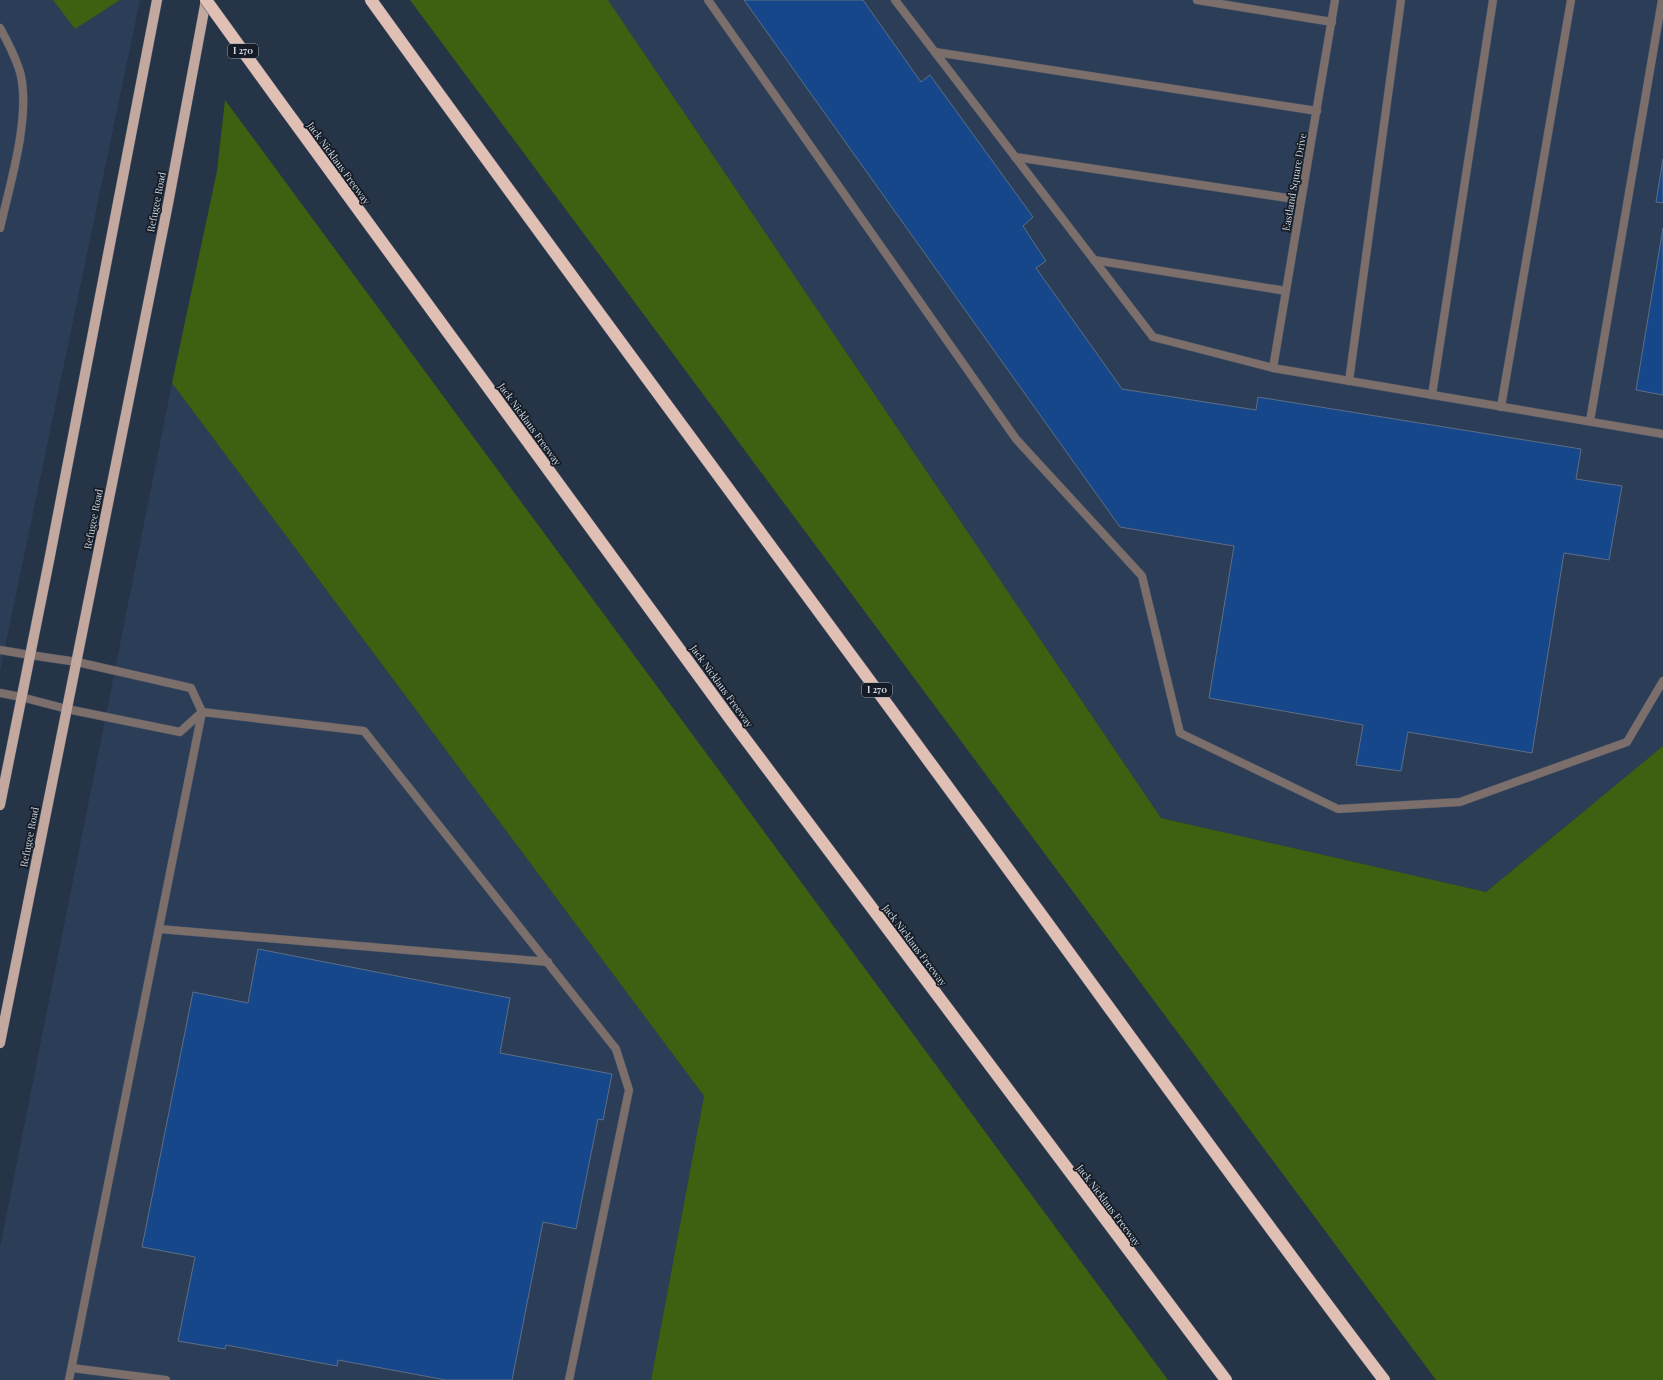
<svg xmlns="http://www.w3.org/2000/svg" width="1663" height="1380" font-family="'Playfair Display',serif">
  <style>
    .built { fill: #2b3d57 }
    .green { fill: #3d6011 }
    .building { fill: #16478a; stroke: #5e6e85 }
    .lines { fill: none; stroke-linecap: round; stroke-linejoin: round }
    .service-casing { stroke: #455264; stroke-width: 9 }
    .minor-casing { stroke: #455264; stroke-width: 9 }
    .primary-casing { stroke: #455264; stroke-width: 11 }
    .motorway-casing { stroke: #455264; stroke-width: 13 }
    .service { stroke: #7c6e6a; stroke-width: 8 }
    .minor { stroke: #7c6e6a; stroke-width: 8 }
    .primary { stroke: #c3a89f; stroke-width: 10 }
    .motorway { stroke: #e0bfb4; stroke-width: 12 }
    .motorway-bridge-casing { stroke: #455264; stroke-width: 13; stroke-linecap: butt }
    .motorway-bridge { stroke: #e0bfb4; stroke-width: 12 }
    .labels { text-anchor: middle; stroke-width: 3.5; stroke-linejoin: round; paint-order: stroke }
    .shield { fill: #151c25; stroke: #98a0ac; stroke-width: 1 }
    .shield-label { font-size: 9px; font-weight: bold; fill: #d0d9e6 }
    .street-label { font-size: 10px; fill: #d0d9e6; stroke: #151c25 }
  </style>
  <rect width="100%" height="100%" fill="#263448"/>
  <!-- built -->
  <g class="built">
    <polygon points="0,0 53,0 75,29 120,0 140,0 0,671"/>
    <polygon points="608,0 1663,0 1663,746 1486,892 1161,818"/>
    <polygon points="172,383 704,1096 651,1380 0,1380 0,1247"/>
  </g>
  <!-- green -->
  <g class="green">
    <polygon points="53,0 120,0 75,29"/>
    <polygon points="410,0 608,0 1161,818 1486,892 1663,746 1663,1380 1436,1380"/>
    <polygon points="225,100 1168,1380 651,1380 704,1096 172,383 217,171"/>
  </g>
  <!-- building -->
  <g class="building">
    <polygon points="744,0 863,0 921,82 930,75 1033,217 1023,226 1046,261 1036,268 1122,389 1256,410 1258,397 1581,449 1576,479 1622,486 1609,560 1564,553 1532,753 1408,732 1401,771 1356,765 1363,725 1209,698 1234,546 1120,527"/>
    <polygon points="1663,159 1663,203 1656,202"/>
    <polygon points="1663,228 1663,395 1636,390"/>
    <polygon points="258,949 510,998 500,1053 612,1074 603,1120 598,1119 576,1229 543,1222 512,1380 446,1380 338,1360 337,1366 226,1345 225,1349 178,1341 195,1257 142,1247 193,992 248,1003"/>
  </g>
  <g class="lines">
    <!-- service casing -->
    <g class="service-casing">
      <g id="service">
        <polyline points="708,0 1016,439 1142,576 1180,733 1338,809 1460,802 1627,742 1663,681"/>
        <polyline points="895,0 1153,337 1273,368 1663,434"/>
        <polyline points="1197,0 1332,22"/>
        <polyline points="935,52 1317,111"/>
        <polyline points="1015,157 1301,200"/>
        <polyline points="1094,260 1286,291"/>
        <polyline points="1349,381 1401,0"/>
        <polyline points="1432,395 1493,0"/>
        <polyline points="1501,407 1571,0"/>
        <polyline points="1590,421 1662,0"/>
        <polyline points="21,697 67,709 180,732 202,712 191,688 77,662 30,655"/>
        <polyline points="159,929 548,962"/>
        <polyline points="72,1368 166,1380"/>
        <polyline points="69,1380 202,712 364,731 616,1049 629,1090 569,1380"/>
      </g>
    </g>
    <!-- minor casing -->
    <g class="minor-casing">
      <g id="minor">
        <path d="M0,28c8,15 17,31 21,48 9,44 -11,108 -21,152"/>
        <polyline points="1273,368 1335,0"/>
        <polyline points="0,650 30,655"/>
        <polyline points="0,693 21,697"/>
      </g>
    </g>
    <!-- primary casing -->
    <g class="primary-casing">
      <g id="primary">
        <polyline points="0,805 49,561 157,0"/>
        <polyline points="0,1043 168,204 206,0"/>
      </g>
    </g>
    <!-- motorway casing -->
    <g class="motorway-casing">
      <g id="motorway">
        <path d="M371,0c193,268 390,532 585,798 143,194 282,390 428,582"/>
        <polyline points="279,101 731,720 1226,1380"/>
      </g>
    </g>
    <!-- service -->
    <use href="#service" class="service"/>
    <!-- minor -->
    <use href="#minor" class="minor"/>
    <!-- primary -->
    <use href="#primary" class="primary"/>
    <!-- motorway -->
    <use href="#motorway" class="motorway"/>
    <!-- motorway-bridge casing -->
    <g class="motorway-bridge-casing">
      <polyline id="motorway-bridge" points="206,0 279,101"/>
    </g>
    <!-- motorway-bridge -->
    <use href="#motorway-bridge" class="motorway-bridge"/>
  </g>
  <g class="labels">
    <!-- shield labels -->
    <g class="shield">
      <rect x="228" y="44" width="30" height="14" rx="3"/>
      <rect x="862" y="683" width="30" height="14" rx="3"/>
    </g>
    <g class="shield-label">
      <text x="243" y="54">I 270</text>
      <text x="877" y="693">I 270</text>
    </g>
    <!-- street labels -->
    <g class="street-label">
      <text transform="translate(339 163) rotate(54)" y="4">Jack Nicklaus Freeway</text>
      <text transform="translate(1294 182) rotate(-80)" y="4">Eastland Square Drive</text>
      <text transform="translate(156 202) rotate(-79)" y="4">Refugee Road</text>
      <text transform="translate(530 424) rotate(54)" y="4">Jack Nicklaus Freeway</text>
      <text transform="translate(93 519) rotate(-79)" y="4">Refugee Road</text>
      <text transform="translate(722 686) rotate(54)" y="4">Jack Nicklaus Freeway</text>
      <text transform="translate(29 837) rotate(-79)" y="4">Refugee Road</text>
      <text transform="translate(915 945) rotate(53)" y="4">Jack Nicklaus Freeway</text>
      <text transform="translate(1109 1205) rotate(53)" y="4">Jack Nicklaus Freeway</text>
    </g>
  </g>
</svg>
